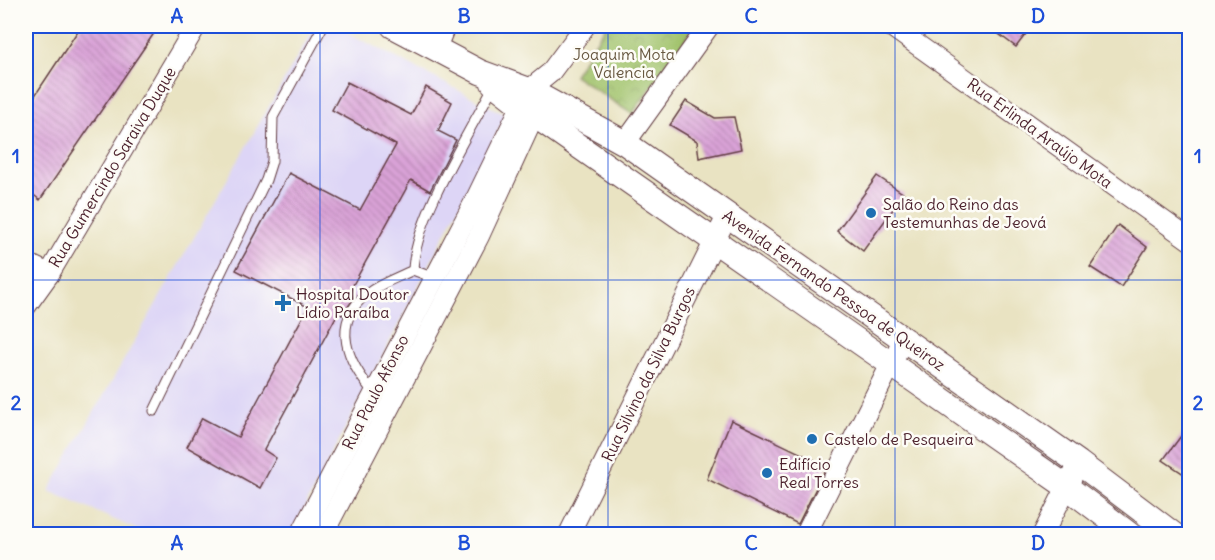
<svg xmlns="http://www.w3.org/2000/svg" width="1215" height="560" font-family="Delius,sans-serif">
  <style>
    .built { fill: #ddd5f6 }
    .park { fill: url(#park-crowns); stroke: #75704b; stroke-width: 1.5 }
    .building { fill: url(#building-back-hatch) }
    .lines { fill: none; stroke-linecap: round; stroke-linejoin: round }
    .service-casing { stroke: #623c42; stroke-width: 11 }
    .minor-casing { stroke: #623c42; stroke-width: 22 }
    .tertiary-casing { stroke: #623c42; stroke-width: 26 }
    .service { stroke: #fff; stroke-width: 9 }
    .minor { stroke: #fff; stroke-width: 20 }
    .tertiary { stroke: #fff; stroke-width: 24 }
    .grid { fill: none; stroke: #1d4ed8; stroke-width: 1.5; stroke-opacity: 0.55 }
    .poi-dot { fill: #1f6fb2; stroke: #fdfcf7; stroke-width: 2 }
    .labels { text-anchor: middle; stroke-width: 5; stroke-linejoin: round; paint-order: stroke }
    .park-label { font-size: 16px; fill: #685841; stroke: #fdfcf7 }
    .street-label { font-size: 16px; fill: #4a1f2b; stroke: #fdfcf7 }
    .poi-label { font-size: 16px; fill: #4a1f2b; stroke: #fdfcf7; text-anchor: start }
    .neatline { fill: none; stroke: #1d4ed8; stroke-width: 2 }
    .grid-label { font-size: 20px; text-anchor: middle; font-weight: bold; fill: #1d4ed8 }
  </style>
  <defs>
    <pattern id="park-crowns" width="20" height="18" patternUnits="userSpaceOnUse" patternTransform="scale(1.5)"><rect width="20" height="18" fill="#a0c26b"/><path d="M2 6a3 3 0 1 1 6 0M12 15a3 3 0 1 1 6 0" fill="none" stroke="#8ba65d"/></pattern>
    <pattern id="building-back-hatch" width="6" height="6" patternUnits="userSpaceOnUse" patternTransform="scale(1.5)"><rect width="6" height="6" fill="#daa3d8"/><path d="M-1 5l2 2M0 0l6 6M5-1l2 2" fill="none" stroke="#b384af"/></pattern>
  </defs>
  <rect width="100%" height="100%" fill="#fdfcf7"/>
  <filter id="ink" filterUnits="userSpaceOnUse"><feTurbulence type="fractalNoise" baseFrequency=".0167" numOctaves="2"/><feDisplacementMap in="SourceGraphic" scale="12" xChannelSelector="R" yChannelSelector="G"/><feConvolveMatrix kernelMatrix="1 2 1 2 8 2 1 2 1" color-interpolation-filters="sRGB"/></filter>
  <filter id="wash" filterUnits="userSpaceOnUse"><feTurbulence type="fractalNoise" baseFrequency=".008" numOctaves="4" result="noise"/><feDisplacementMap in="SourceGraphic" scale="24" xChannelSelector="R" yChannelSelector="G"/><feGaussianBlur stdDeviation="1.35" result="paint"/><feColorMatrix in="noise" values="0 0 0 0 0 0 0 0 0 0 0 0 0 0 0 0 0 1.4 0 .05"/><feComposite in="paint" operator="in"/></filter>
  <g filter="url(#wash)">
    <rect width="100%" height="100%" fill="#e9e3c2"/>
    <!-- built -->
    <polygon class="built" points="315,26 335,26 506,115 291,534 147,534 49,491"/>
    <!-- park -->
    <polygon class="park" points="606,26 695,26 632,114 574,75"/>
    <g id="blocks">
      <!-- building -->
      <g class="building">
        <polygon points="81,26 159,26 40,200 26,189 26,109"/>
        <polygon points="988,26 1032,26 1016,47"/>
        <polygon points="347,82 411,115 426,87 452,102 438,131 456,140 430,191 411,180 349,292 355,297 342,315 338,313 264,450 276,458 260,488 187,447 202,418 238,437 308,307 236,270 289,173 360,210 396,145 332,110"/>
        <polygon points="686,101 715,118 734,117 741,149 699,158 697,141 670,125"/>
        <polygon points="877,176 904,194 863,251 837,231"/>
        <polygon points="1118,225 1147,247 1121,287 1090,267"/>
        <polygon points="731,420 827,466 798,524 707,479"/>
        <polygon points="1190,424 1190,478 1163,460"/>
      </g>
    </g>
  </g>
  <g filter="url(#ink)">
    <use href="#blocks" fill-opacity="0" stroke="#623c42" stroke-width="1.5"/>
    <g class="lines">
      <!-- service casing -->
      <g class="service-casing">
        <g id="service">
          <path d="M434,278l-21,-8c2,-52 56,-137 81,-185"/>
          <path d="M374,393c-26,-30 -45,-70 -6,-100 13,-10 31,-16 45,-23"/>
          <polyline points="154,411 266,180 272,161 273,117 323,26"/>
        </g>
      </g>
      <!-- minor casing -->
      <g class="minor-casing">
        <g id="minor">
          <polyline points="891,26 1190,240"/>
          <polyline points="436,48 445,26"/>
          <polyline points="625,143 709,26"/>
          <polyline points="26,263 49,274"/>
          <polyline points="26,306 49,274 196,26"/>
          <polyline points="301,534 474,203 529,90 550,73 585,26"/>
          <polyline points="323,534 479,236 540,103"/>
          <polyline points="569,534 728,214"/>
          <polyline points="806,534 903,340"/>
          <polyline points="1043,534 1079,463"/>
        </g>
      </g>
      <!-- tertiary casing -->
      <g class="tertiary-casing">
        <g id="tertiary">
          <polyline points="393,26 480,72 529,90 625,143 1079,463 1173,534"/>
          <polyline points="493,83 534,115 1067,487 1129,534"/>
        </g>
      </g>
      <!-- service -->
      <use href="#service" class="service"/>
      <!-- minor -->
      <use href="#minor" class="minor"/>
      <!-- tertiary -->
      <use href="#tertiary" class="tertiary"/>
    </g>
  </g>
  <!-- grid -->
  <path class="grid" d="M320,26v508M608,26v508M895,26v508M26,280h1164"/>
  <!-- markers -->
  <g class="poi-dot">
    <circle cx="871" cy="213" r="6"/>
    <path d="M280 294h6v6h6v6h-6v6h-6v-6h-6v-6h6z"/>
    <circle cx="812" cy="439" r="6"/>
    <circle cx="767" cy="473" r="6"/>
  </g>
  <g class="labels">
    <!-- park labels -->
    <g class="park-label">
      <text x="624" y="60">Joaquim Mota<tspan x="624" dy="18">Valencia</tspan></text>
    </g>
    <!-- street labels -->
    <g class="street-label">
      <text transform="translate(1040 133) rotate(36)" y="6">Rua Erlinda Araújo Mota</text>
      <text transform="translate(112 167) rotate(-59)" y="6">Rua Gumercindo Saraiva Duque</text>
      <text transform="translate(834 290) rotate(35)" y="6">Avenida Fernando Pessoa de Queiroz</text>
      <text transform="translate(648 374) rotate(-64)" y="6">Rua Silvino da Silva Burgos</text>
      <text transform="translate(375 392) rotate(-63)" y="6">Rua Paulo Afonso</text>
    </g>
    <!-- poi labels -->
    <g class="poi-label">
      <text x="883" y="210">Salão do Reino das<tspan x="883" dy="18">Testemunhas de Jeová</tspan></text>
      <text x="296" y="300">Hospital Doutor<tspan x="296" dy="18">Lídio Paraíba</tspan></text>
      <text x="824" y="445">Castelo de Pesqueira</text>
      <text x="779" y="470">Edifício<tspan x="779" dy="18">Real Torres</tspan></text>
    </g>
  </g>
  <!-- margin -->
  <rect width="1215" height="560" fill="none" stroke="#fdfcf7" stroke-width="66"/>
  <rect x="33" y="33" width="1149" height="494" class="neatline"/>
  <g class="grid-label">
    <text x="177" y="23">A</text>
    <text x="464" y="23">B</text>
    <text x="751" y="23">C</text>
    <text x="1038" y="23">D</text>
    <text x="16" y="163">1</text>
    <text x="1198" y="163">1</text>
    <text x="16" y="410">2</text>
    <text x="1198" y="410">2</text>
    <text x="177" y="550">A</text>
    <text x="464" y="550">B</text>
    <text x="751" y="550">C</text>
    <text x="1038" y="550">D</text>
  </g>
</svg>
